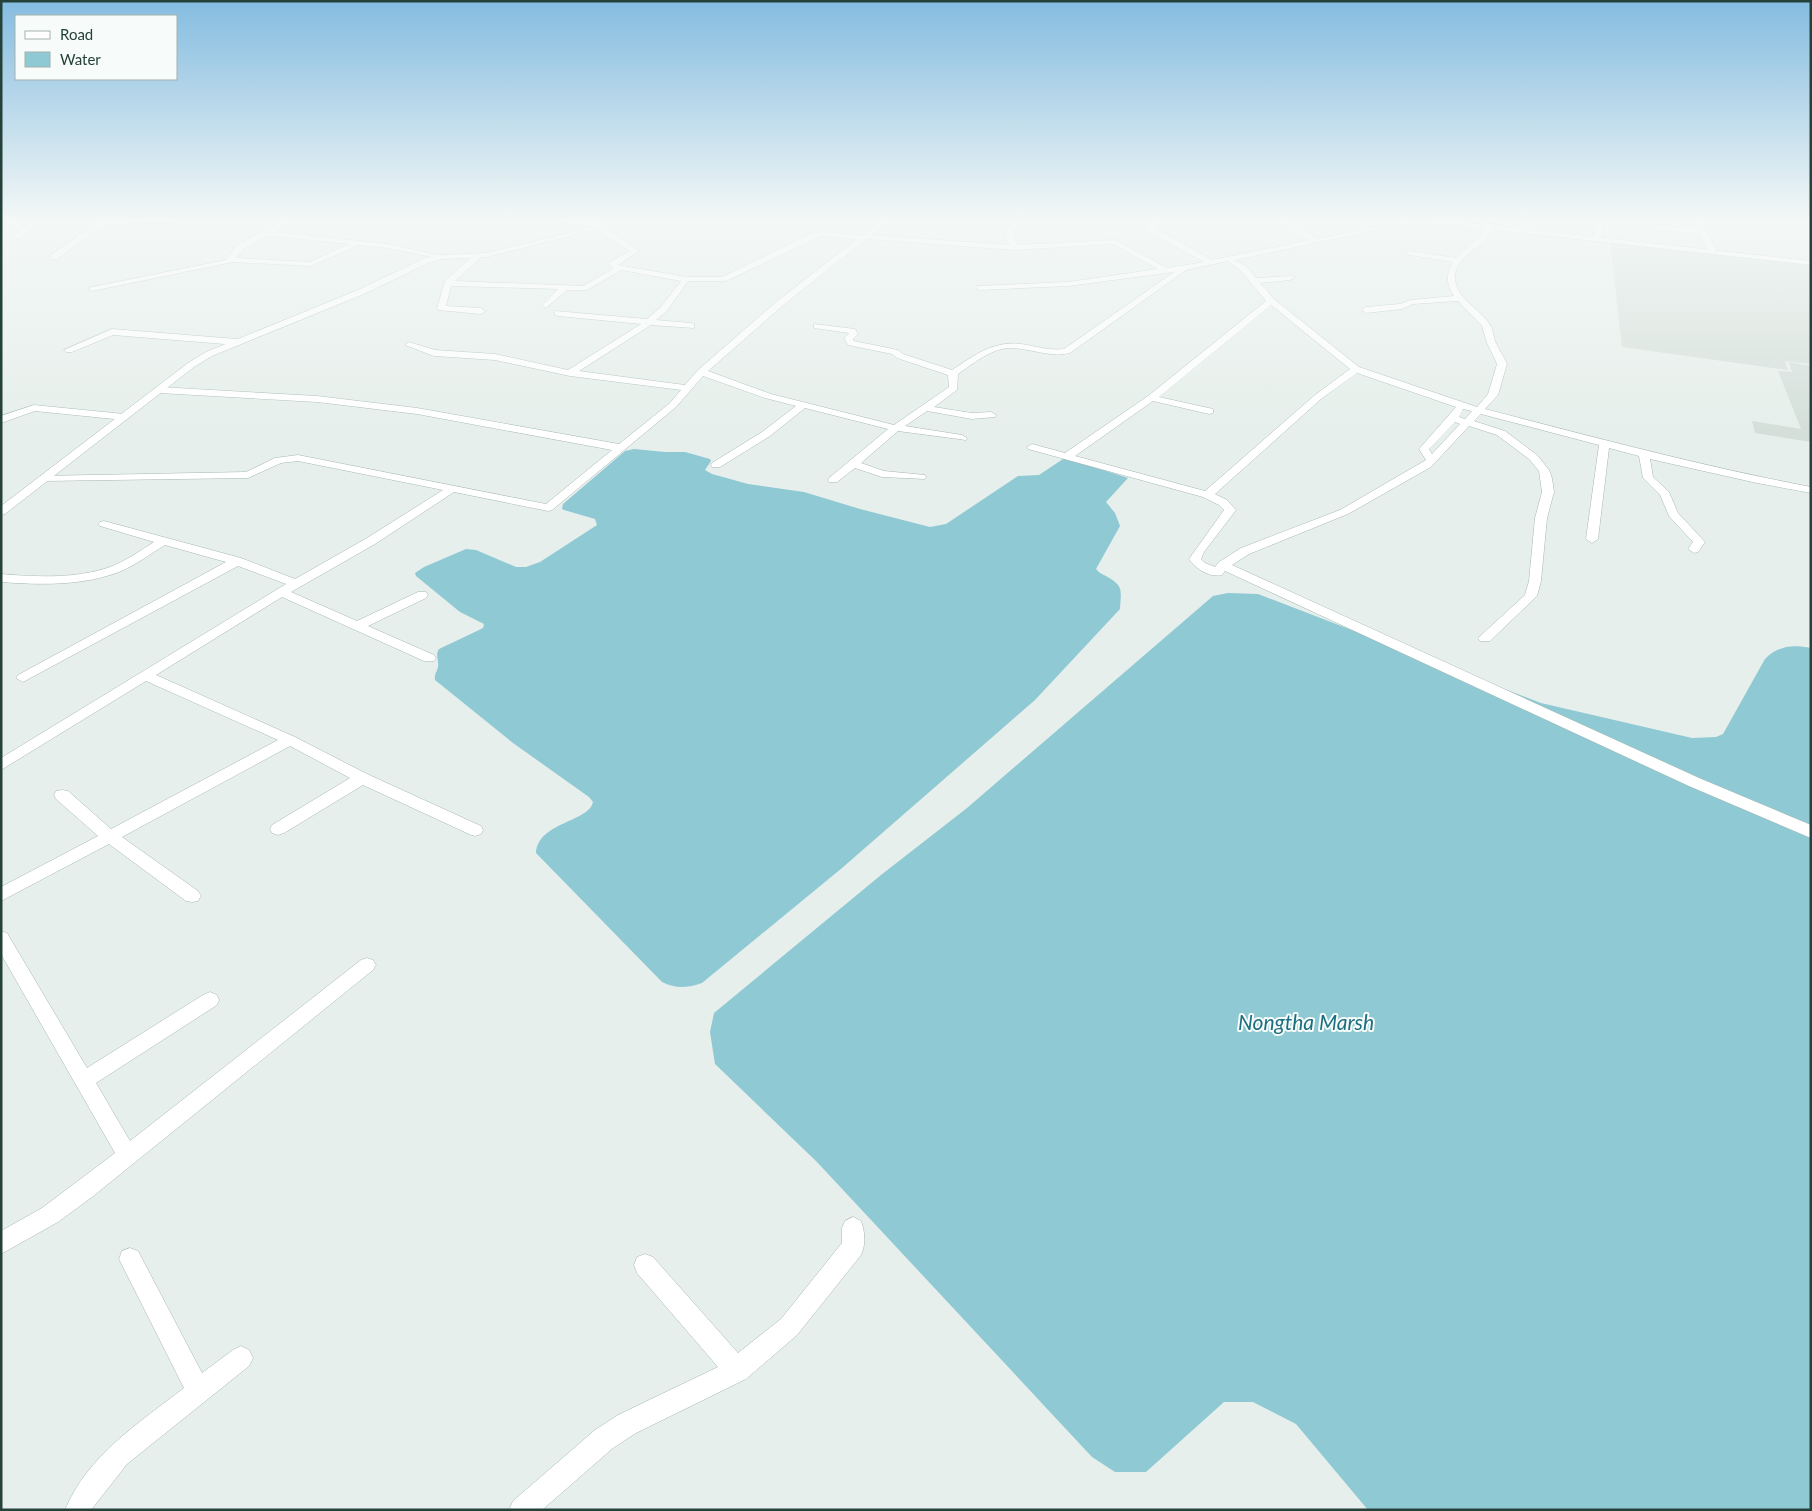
<svg xmlns="http://www.w3.org/2000/svg" width="1812" height="1511" font-family="Lato,sans-serif">
  <style>
    .built { fill: #d4dfda }
    .water { fill: #8ec9d4 }
    .lines { fill: none; stroke-linecap: round; stroke-linejoin: round }
    .minor-casing { stroke: #a8b8b2; stroke-width: 1 }
    .tertiary-casing { stroke: #a8b8b2; stroke-width: 1 }
    .secondary-casing { stroke: #a4bbb3; stroke-width: 1 }
    .minor { fill: #fff; fill-rule: evenodd }
    .tertiary { fill: #fff; fill-rule: evenodd }
    .secondary { fill: #fff; fill-rule: evenodd }
    .labels { text-anchor: middle; stroke-width: 4; stroke-linejoin: round; paint-order: stroke }
    .near-water-label { font-size: 21px; font-style: italic; fill: #1c6f80; stroke: #f7fbf9 }
  </style>
  <rect width="100%" height="100%" fill="#e6efeb"/>
  <!-- built -->
  <g class="built">
    <polygon points="1610,242 1811,265 1811,364 1785,361 1788,370 1622,347"/>
    <polygon points="1789,362 1811,366 1811,442 1755,433 1752,421 1801,429 1778,371 1792,372"/>
  </g>
  <!-- water -->
  <g class="water">
    <path d="M634,449l31,3h20l25,7 1,2 -6,9 7,4 36,10 56,8 56,17 70,18 16,-3 72,-48 21,-1 24,-16h6l59,19 -22,24 9,11 5,13 -24,43c3,4 6,5 10,7 18,10 15,14 14,33l-85,91 -193,168 -140,115c-15,5 -26,6 -40,-1l-126,-129c2,-31 53,-31 57,-51l-4,-5 -76,-54 -78,-63c-1,-6 2,-8 3,-13 1,-7 -3,-12 1,-18l38,-18 6,-3 1,-4 -24,-12 -44,-36 -1,-3 9,-6 42,-18 10,1 40,17h10l14,-5 57,-37 -2,-6 -31,-9 -2,-1 1,-5 62,-53z"/>
    <path d="M1228,593l30,1 283,109 151,35 24,-1 7,-3 42,-75c13,-13 27,-15 46,-11v862h-443l-72,-86 -43,-22h-29l-78,70h-31l-23,-15 -275,-295 -102,-98 -5,-32 4,-19 167,-138 86,-67 246,-212z"/>
  </g>
  <g class="lines">
    <!-- minor casing -->
    <g class="minor-casing">
      <g id="minor">
        <polygon points="3,219 9,219 31,230 20,239 14,239 14,235 21,231 3,222"/>
        <polygon points="102,219 212,219 213,220 209,222 105,224 57,259 51,259 51,255"/>
        <path d="M285,219h9l-20,13 114,12 58,13 -4,2 -54,-11 -29,-3 -48,21 -78,-4 -141,29 -4,-2 4,-2 134,-27 11,-15zM267,236h7l75,8 -39,18 -74,-4 7,-9z"/>
        <path d="M541,219h28l46,4v4l-12,-1 36,25 -21,14 68,12h36l90,-44 9,-1 42,3 19,-16h8l-19,16 138,10 -5,-17 4,-2 4,2 5,17 98,-5 52,28 37,-6 -52,-28 -5,-6 8,-9h7l-7,9 3,2 54,30 98,-20 -17,-8 -14,-13h8l12,9 19,11 96,-20h14l-193,41 12,7 9,11 37,-2 1,2 -4,2 -30,3 14,16 85,68 118,40 11,-13 9,-30 -10,-21 -5,-17 -24,-25 -45,3 -11,5 -36,4 -4,-3 4,-3 34,-3 11,-4 43,-4c-8,-12 -8,-22 -1,-34l-44,-7 -4,-2 4,-2 47,7 24,-22 7,-12h6c1,23 -40,28 -38,55 2,21 26,30 35,46 4,6 3,12 6,18 3,8 8,13 11,21l-9,31 -13,14c108,28 216,57 326,78v6l-54,-10 -107,-24 3,18 16,15 9,21 27,29 -7,10 -4,1 -6,-4 5,-7 -24,-26 -9,-21 -17,-17 -4,-22 -30,-8 -11,91 -6,4 -6,-4 13,-94 -118,-31 -7,7 31,10 32,24 12,15 3,8 2,14 -7,26 -6,63 -4,15 -47,45h-10l-2,-3 47,-43 4,-14 6,-63 7,-26 -3,-21 -10,-12 -32,-24 -28,-9 -38,41 -83,47 -99,40 -17,11 467,213 112,47v13l-122,-52 -464,-215 -3,4c-12,3 -26,-6 -33,-16l35,-49 -5,-5 -16,-8 -175,-48 -1,-2 5,-3 33,9 83,-57 118,-95 -25,-30 -13,-10 -42,9 -116,83c-21,5 -40,-5 -61,-5 -19,1 -36,16 -51,26l-1,16 -23,17 38,6 19,-1 5,3 -1,2 -23,2 -45,-8 -22,15 57,9 5,3 -1,2 -68,-9 -37,32 23,8 41,4 1,2 -1,2 -43,-2 -27,-9 -18,14h-8l-1,-2 1,-2 59,-49 -83,-21 -35,28 -50,31h-8l-1,-2 1,-2 50,-31 34,-26 -31,-8 -62,-22 -27,31 -124,103 -4,1 -94,-19 -79,52 -84,48 66,29 61,-29h8l2,3 -2,3 -58,28 66,29 2,3 -2,3h-10l-142,-64 -126,78 139,62 72,37 114,52 2,4 -2,4 -6,2 -6,-2 -106,-49 -79,48 -6,2 -6,-2 -2,-4 2,-4 78,-47 -60,-32 -168,91 76,54 3,5 -3,5 -6,1 -6,-1 -77,-57 -108,57v-14l97,-51 -42,-37 -2,-4 2,-4 6,-1 6,1 43,38 167,-89 -132,-59 -145,89v-12l285,-174 -48,-18 -215,116 -7,-4 2,-3 208,-113 -61,-17c-15,9 -29,20 -46,27 -37,14 -79,13 -118,10v-8c35,3 75,5 109,-7 16,-6 30,-16 44,-25l-54,-16 -2,-2 2,-2 4,-1 137,37 54,21 72,-41 76,-48 -145,-29 -17,2 -33,15 -204,3 -4,-1 -1,-2 1,-2 206,-4 29,-14 23,-3 248,49 66,-54 -195,-36 -100,-12 -158,-9 -5,-3 5,-3 158,9 100,12 202,36 51,-41 11,-13 -111,-14 -75,-16 -61,-4 -29,-11 4,-3 26,8 60,4 73,16 73,-46 -83,-8 -3,-1v-4l92,8 14,-12 20,-26 -60,-11 -34,20h-20l-21,18 -4,-3 16,-16 -107,-3 -5,20 35,2 4,3 -4,3 -43,-4 -1,-2 8,-27 30,-27 7,2 -27,25 128,5 30,-17 -4,-5 1,-2 20,-11 -32,-21 -1,-2 3,-2 -56,-5zM821,236l36,3 -82,64 -77,67 -13,15 -106,-14 72,-46 43,3v-4l-3,-1 -35,-3 11,-9 21,-30h38zM866,239l148,11 100,-6 44,25 -90,13 -91,4 -1,2 4,2 88,-4 106,-14 -110,77c-15,2 -29,-3 -43,-5 -27,-4 -48,12 -69,26l-49,-16 -5,-4 -44,-9 -1,-2 5,-5 -3,-5 -41,-5v4l35,5 -5,5 4,7 44,9 5,4 51,17 1,12 -55,38 -123,-31 -63,-23 73,-64zM1271,305l79,64 -35,26 -110,96 -130,-35 78,-55 56,13 4,-1v-4l-54,-12zM1357,373l99,34 -37,42 7,11 -86,50 -99,38 -22,14 -4,5 -10,-4 -4,-4 3,-7 32,-42 -9,-10 -12,-6 106,-95zM1463,409l9,2 -7,8 -6,-2zM1455,422l5,2 -28,30 -3,-5z"/>
        <polygon points="1595,219 1603,219 1602,238 1598,240 1594,238"/>
        <polygon points="1692,219 1700,219 1716,250 1715,252 1709,252 1700,234 1663,230 1648,232 1644,230 1663,226 1698,229"/>
        <polygon points="1797,219 1811,219 1811,222"/>
        <polygon points="112,329 237,339 241,342 237,345 113,335 72,352 66,352 64,350"/>
        <polygon points="34,405 124,414 129,417 124,420 35,411 1,423 1,416"/>
        <polygon points="1,931 7,933 87,1068 203,995 210,992 217,995 219,1000 217,1005 96,1083 130,1141 361,960 367,958 373,960 376,965 373,970 92,1197 58,1222 1,1254 1,1231 42,1208 115,1153 1,954"/>
        <path d="M853,1217l8,4c4,11 5,23 0,34l-64,80 -51,44 -110,54 -23,15 -71,62h-33l4,-9 82,-71 23,-15 100,-48 -81,-94 -3,-8 3,-8 8,-3 8,3 85,96 43,-34 61,-76v-15l3,-7z"/>
        <path d="M130,1248l8,3 64,122 31,-23 8,-4 8,4 4,8 -4,8 -122,98 -36,46h-26c23,-55 74,-87 119,-122l-65,-129 3,-8z"/>
      </g>
    </g>
    <!-- tertiary casing -->
    <g class="tertiary-casing">
      <polygon id="tertiary" points="626,219 638,219 486,257 442,259 430,262 364,294 212,356 194,367 5,514 1,515 1,506 188,363 206,352 358,290 425,258 442,255 486,253"/>
    </g>
    <!-- secondary casing -->
    <g class="secondary-casing">
      <polygon id="secondary" points="1410,219 1433,219 1811,261 1811,265 1413,221"/>
    </g>
    <!-- minor -->
    <use href="#minor" class="minor"/>
    <!-- tertiary -->
    <use href="#tertiary" class="tertiary"/>
    <!-- secondary -->
    <use href="#secondary" class="secondary"/>
  </g>
  <!-- sky -->
  <linearGradient id="sky" x2="0" y2="1"><stop stop-color="#84bce0"/><stop offset="0.51" stop-color="#f4f8f6"/><stop offset="1" stop-color="#f4f8f6" stop-opacity="0"/></linearGradient>
  <rect width="1812" height="431" fill="url(#sky)"/>
  <g class="labels">
    <!-- near-water labels -->
    <g class="near-water-label">
      <text x="1306" y="1030">Nongtha Marsh</text>
    </g>
  </g>
  <!-- border -->
  <rect width="1812" height="1511" fill="none" stroke="#24423a" stroke-width="5"/>
  <!-- legend -->
  <rect x="15" y="15" width="162" height="65" fill="#f7fbf9" stroke="#a3b1ad"/>
  <rect x="25" y="31" width="25" height="8" fill="#ffffff" stroke="#a3b1ad"/>
  <text x="60" y="40" font-size="15" fill="#24423a">Road</text>
  <rect x="25" y="52" width="25" height="15" fill="#8ec9d4" stroke="#a3b1ad"/>
  <text x="60" y="65" font-size="15" fill="#24423a">Water</text>
</svg>
